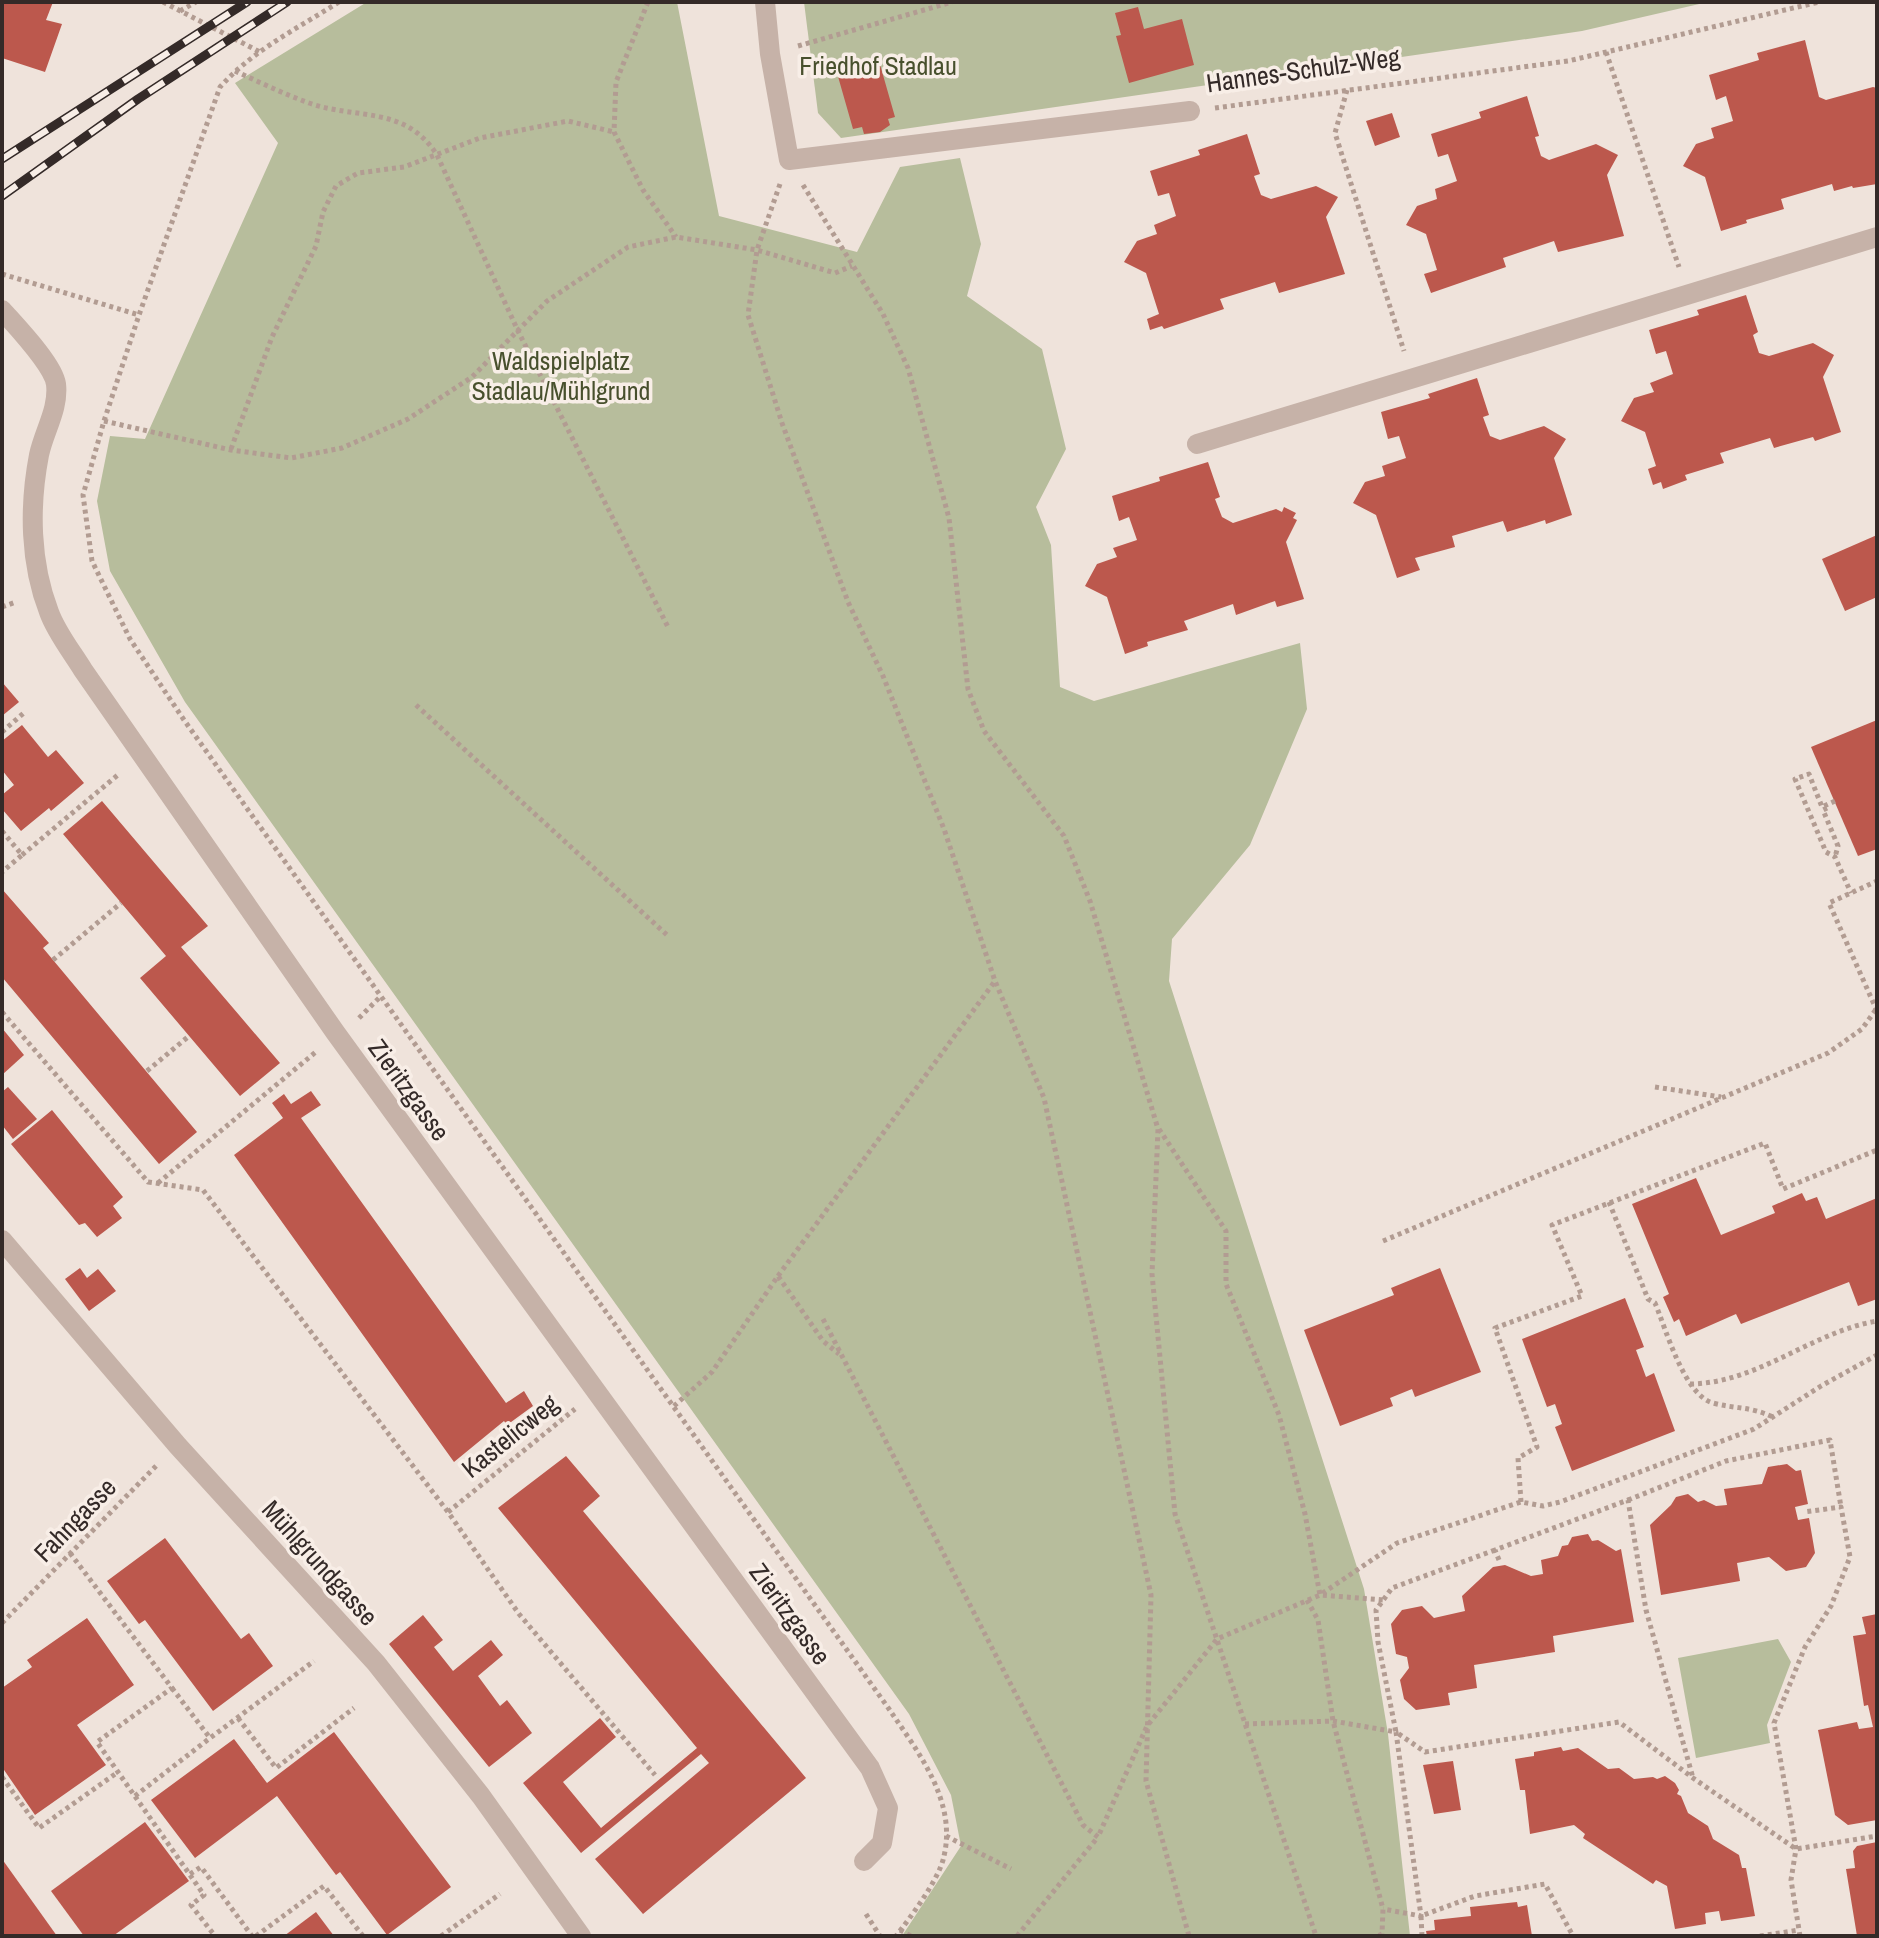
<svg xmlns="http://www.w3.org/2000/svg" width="1879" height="1938" font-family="'Archivo Narrow',sans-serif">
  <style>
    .green { fill: #b7bd9c }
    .building { fill: #bc584d }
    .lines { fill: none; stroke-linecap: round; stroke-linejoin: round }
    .path { stroke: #b29c92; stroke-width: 5; stroke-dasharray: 4 4; stroke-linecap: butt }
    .service { stroke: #c6b2a8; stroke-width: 20 }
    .minor { stroke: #c6b2a8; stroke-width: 20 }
    .rail-casing { stroke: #342a28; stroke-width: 9 }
    .rail { stroke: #f8eee7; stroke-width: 6; stroke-dasharray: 18; stroke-linecap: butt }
    .labels { text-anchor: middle; stroke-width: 7; stroke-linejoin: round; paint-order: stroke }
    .park-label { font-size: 26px; fill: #48502d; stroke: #f8eee7 }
    .street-label { font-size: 26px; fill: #342a28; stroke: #f8eee7 }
  </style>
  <rect width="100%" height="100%" fill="#efe3db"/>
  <!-- green -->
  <g class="green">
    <polygon points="367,2 677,2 719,216 857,252 900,167 960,158 981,244 967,296 1042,349 1066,449 1036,507 1051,545 1060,687 1094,701 1300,643 1307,709 1250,845 1172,939 1169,981 1364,1589 1388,1734 1410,1936 902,1936 961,1846 951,1795 909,1714 185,702 110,571 97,501 110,436 145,439 278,143 235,83"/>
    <polygon points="804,2 1708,2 1582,31 841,138 818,113"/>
    <polygon points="1778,1639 1791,1662 1767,1725 1770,1743 1696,1758 1678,1658"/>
  </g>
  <!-- building -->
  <g class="building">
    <polygon points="2,2 53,2 46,20 62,24 45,72 2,58"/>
    <polygon points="1138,7 1144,29 1182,19 1194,65 1129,83 1116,36 1121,35 1115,13"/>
    <polygon points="1805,40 1819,97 1826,100 1873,87 1877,88 1877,184 1853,188 1852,186 1834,191 1832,184 1781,199 1784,209 1746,220 1747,223 1721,231 1705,177 1683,166 1696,144 1714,138 1711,128 1733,121 1726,96 1716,100 1709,75 1759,60 1757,53"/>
    <polygon points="879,61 895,117 888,119 890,125 880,132 864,134 862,127 853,129 837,73"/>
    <polygon points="1527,96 1539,136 1535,137 1541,156 1549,160 1596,144 1618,155 1607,175 1624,236 1558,252 1554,241 1503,258 1506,267 1431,293 1424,274 1437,270 1426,234 1406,225 1417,206 1437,199 1435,189 1457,181 1448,154 1438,157 1431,134 1481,118 1479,112"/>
    <polygon points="1392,113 1400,137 1375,146 1366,121"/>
    <polygon points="1247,134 1260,174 1254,176 1261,195 1271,199 1316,186 1338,197 1326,217 1345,274 1279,293 1275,282 1220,299 1224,309 1164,329 1162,326 1150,330 1147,319 1159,314 1146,273 1124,262 1137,241 1157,234 1154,225 1176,216 1169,193 1158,196 1150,171 1200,155 1198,150"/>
    <polygon points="1746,295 1758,332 1753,335 1759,353 1769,356 1813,343 1834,355 1823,377 1841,432 1815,441 1813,437 1774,448 1770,438 1720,453 1724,463 1685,475 1687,480 1663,489 1661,482 1653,485 1648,469 1656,466 1645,432 1621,421 1634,398 1654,392 1650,383 1673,374 1666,351 1656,354 1649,330 1699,315 1697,310"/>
    <polygon points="1477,378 1489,415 1483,417 1490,436 1500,440 1544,426 1566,439 1554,458 1572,515 1546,524 1545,520 1507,532 1503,521 1452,536 1455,547 1415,558 1420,570 1397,578 1376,515 1353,503 1365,482 1385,476 1382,466 1406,458 1399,436 1388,439 1381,412 1430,398 1428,394"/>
    <polygon points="1208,462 1220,497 1215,499 1222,517 1233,523 1276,509 1282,512 1284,507 1296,513 1293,518 1297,520 1286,542 1304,599 1277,607 1275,601 1236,615 1233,604 1184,621 1188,630 1147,642 1148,646 1125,654 1107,597 1085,586 1097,564 1117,557 1113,548 1137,540 1129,517 1119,521 1112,496 1160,481 1159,477"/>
    <polygon points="1877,535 1877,597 1845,611 1822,559"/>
    <polygon points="2,682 19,702 2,716"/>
    <polygon points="1877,720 1877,849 1858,856 1811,747"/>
    <polygon points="22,725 48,757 56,750 84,783 51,811 49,808 21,831 2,809 2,795 14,785 2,770 2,741"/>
    <polygon points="102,801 208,926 181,947 280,1063 240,1096 140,978 166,956 63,834"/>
    <polygon points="2,889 49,943 43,948 197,1132 159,1164 2,977"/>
    <polygon points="2,1028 24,1055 2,1075"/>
    <polygon points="8,1087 37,1119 13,1139 2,1125 2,1092"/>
    <polygon points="311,1091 321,1105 301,1118 506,1403 524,1391 533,1406 507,1425 504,1421 454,1462 234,1155 283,1118 272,1103 284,1094 291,1104"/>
    <polygon points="52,1110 123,1197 113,1206 122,1218 97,1237 85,1223 79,1225 11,1144"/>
    <polygon points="1696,1178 1721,1235 1775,1213 1772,1206 1802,1193 1806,1201 1817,1197 1826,1219 1877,1198 1877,1299 1858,1306 1849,1282 1741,1324 1736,1314 1686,1336 1679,1319 1674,1322 1663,1297 1669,1294 1632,1204"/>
    <polygon points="80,1268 87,1278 98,1269 116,1291 89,1311 65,1279"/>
    <polygon points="1440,1268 1481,1372 1415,1397 1412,1389 1390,1398 1393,1406 1340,1426 1304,1330 1394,1295 1391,1288"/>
    <polygon points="1625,1298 1644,1347 1636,1350 1646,1377 1654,1373 1675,1431 1572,1471 1555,1427 1562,1424 1555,1404 1547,1407 1522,1339"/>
    <polygon points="566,1456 600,1496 583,1511 806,1778 643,1914 595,1859 709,1763 701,1754 581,1853 523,1783 600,1718 616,1737 563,1782 601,1828 697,1748 498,1508"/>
    <polygon points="1787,1464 1796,1471 1801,1470 1808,1504 1795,1507 1798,1520 1809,1518 1815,1553 1806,1567 1786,1571 1769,1557 1737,1563 1740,1581 1661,1595 1650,1525 1671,1505 1676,1497 1688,1494 1698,1502 1704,1500 1716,1506 1727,1505 1724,1489 1762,1484 1768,1467"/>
    <polygon points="1588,1534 1592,1541 1598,1540 1616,1551 1621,1549 1634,1622 1553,1636 1555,1652 1474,1665 1477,1688 1448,1693 1450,1705 1416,1710 1404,1699 1400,1680 1409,1668 1407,1657 1396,1654 1391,1624 1402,1610 1422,1606 1434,1618 1465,1611 1462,1596 1493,1567 1505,1565 1531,1576 1543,1574 1541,1560 1558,1556 1562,1546 1568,1545 1572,1537"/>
    <polygon points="165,1538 241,1639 249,1633 273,1666 213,1711 145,1620 139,1624 107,1581"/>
    <polygon points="1877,1614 1877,1820 1848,1825 1835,1815 1818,1730 1857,1722 1859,1729 1873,1727 1868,1705 1864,1706 1853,1636 1866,1634 1862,1617"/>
    <polygon points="423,1615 443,1640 434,1647 453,1671 491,1640 503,1655 478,1676 500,1706 507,1700 532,1733 489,1767 389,1644"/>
    <polygon points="87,1618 134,1685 77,1725 106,1765 35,1815 2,1767 2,1688 32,1667 27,1660"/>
    <polygon points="334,1732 451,1887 387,1935 340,1872 336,1875 277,1796 195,1858 151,1800 234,1739 267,1783"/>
    <polygon points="1561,1747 1563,1751 1578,1748 1608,1769 1619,1768 1634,1779 1653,1777 1657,1779 1665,1776 1675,1783 1679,1790 1677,1794 1681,1796 1688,1813 1708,1826 1713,1839 1739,1855 1742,1868 1746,1868 1755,1916 1721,1921 1719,1911 1705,1913 1706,1924 1675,1929 1667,1886 1656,1880 1653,1884 1583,1838 1585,1834 1574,1825 1530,1834 1525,1790 1520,1790 1515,1759 1534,1756 1534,1752"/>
    <polygon points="1453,1761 1461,1810 1434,1814 1423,1765"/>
    <polygon points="145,1822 189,1881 113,1936 84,1936 51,1891"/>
    <polygon points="1877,1842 1877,1936 1857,1936 1846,1869 1855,1868 1853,1851 1857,1846"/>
    <polygon points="2,1859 57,1936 2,1936"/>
    <polygon points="1517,1902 1518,1907 1527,1905 1532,1936 1427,1936 1426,1931 1435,1930 1434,1920 1471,1916 1470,1907"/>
    <polygon points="316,1912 334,1936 284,1936"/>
  </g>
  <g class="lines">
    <!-- path -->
    <g class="path">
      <polyline points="163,2 260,52"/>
      <path d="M339,2c-41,26 -87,49 -119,85l-81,228 -35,106 -21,74 9,66 38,78 54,81 705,989c29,43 68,92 55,147 -4,22 -34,62 -48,80"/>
      <polyline points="648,2 616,82 614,132 643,190 676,237"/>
      <polyline points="180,11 196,2"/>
      <polyline points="798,46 952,2"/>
      <polyline points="1606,52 1679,267"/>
      <path d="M235,71c24,11 49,23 74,32 48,17 96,2 128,52l81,176 150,296"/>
      <polyline points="1347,90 1335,133 1404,351"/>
      <polyline points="1215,108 1568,61 1819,2"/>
      <polyline points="780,184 757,250 748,315 782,423 848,602 883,676 944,829 995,981 1044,1098 1151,1595 1146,1781 1189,1936"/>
      <polyline points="803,185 883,314 908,368 949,518 968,689 984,731 1064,836 1090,901 1158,1129 1152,1274 1175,1514 1316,1936"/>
      <polyline points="2,274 139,315"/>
      <polyline points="104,421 231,450 291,458 342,448 408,419 472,377 547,301 628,247 676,237 757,250 835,273 852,266"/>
      <polyline points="231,449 272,337 316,246 323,212 336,186 358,173 404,167 480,138 568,121 614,132"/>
      <polyline points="2,607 16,602"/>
      <polyline points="416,705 667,935"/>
      <polyline points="2,732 26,711"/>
      <polyline points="1835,801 1822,807 1809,774 1795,779 1826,852 1835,857 1851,893"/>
      <polyline points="1827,808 1823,810 1838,846 1835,857"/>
      <polyline points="2,831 22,855 2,872"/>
      <polyline points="22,855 119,774"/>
      <polyline points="53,960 121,903"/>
      <polyline points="1877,1011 1829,903 1877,881"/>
      <polyline points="2,1012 148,1182 203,1190 448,1512 519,1614 655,1775"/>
      <polyline points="359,1018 381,996"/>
      <polyline points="147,1071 189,1036"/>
      <polyline points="1655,1087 1721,1097"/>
      <polyline points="1159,1129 1226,1231 1226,1284 1279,1415 1305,1514 1320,1595 1384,1600"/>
      <polyline points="158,1183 317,1051"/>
      <path d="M1609,1202l39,97 7,4c11,26 29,92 58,100 22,6 36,3 60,14"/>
      <polyline points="1383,1241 1828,1053 1862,1029 1877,1008"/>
      <polyline points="778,1276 995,981"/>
      <polyline points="823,1319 1083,1825 1098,1837 1147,1726 1217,1639 1320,1595 1397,1543 1521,1502 1543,1506 1560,1502 1754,1429 1821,1386 1877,1355"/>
      <path d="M1690,1384c69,-1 121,-52 187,-63"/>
      <polyline points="674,1406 712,1372 778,1276 823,1341 839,1354"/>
      <polyline points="1628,1500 1726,1461 1830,1440 1841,1507"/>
      <polyline points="1521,1502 1518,1458 1537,1447 1495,1328 1582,1296 1552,1225 1765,1143 1783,1189 1877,1150"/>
      <polyline points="448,1512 575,1409"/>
      <polyline points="1495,1550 1392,1588 1376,1610 1378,1642 1396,1732 1425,1752 1619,1722 1693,1778 1796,1849 1877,1836"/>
      <polyline points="70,1553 172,1688 97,1742 204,1895 191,1905 215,1936"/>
      <polyline points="1499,1560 1495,1550 1628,1500 1646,1610 1693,1778"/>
      <polyline points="1307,1600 1318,1620 1333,1721 1383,1909 1382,1934 1378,1936"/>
      <polyline points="2,1623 158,1464"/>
      <polyline points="172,1688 210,1738 314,1661"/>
      <polyline points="238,1718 276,1768 354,1708"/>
      <polyline points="1245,1724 1333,1721 1396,1732 1421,1916 1383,1909"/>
      <polyline points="2,1777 39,1828 118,1772"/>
      <polyline points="135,1796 210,1738"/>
      <polyline points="946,1836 1011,1869"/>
      <polyline points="190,1874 201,1867 252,1936"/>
      <polyline points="866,1914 880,1936"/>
      <polyline points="900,1930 911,1936"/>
      <polyline points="256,1936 324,1886 363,1936"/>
      <polyline points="441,1936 500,1894"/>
      <polyline points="1017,1936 1098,1837"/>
      <polyline points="1422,1936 1421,1916 1475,1896 1545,1884 1573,1936"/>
      <polyline points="1760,1936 1799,1930"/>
      <polyline points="1800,1936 1791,1880 1796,1849 1774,1723 1805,1647 1831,1606 1850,1557 1841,1507 1804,1512"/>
    </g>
    <!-- service -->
    <polyline class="service" points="1197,444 1877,237"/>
    <!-- minor -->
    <g class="minor">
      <polyline points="765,2 770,54 789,160 1190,111"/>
      <path d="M2,310c14,16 51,54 54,74 3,25 -12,47 -17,71 -10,52 -9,108 10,157 7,20 23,40 34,58l252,362 535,736 18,40 -6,35 -18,18"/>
      <polyline points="2,1240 178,1446 376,1663 481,1796 581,1936"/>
    </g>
    <!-- rail casing -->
    <g class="rail-casing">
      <g id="rail">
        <polyline points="2,159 247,2"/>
        <polyline points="2,196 138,99 287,2"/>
      </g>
    </g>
    <!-- rail -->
    <use href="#rail" class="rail"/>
  </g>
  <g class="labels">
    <!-- park labels -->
    <g class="park-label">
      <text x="878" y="75">Friedhof Stadlau</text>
      <text x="561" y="370">Waldspielplatz<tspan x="561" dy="30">Stadlau/Mühlgrund</tspan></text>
    </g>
    <!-- street labels -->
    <g class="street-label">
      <text transform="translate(1303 70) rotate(-8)" y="9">Hannes-Schulz-Weg</text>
      <text transform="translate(409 1090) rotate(54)" y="9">Zieritzgasse</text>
      <text transform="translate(510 1436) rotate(-39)" y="9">Kastelicweg</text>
      <text transform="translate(75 1520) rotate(-46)" y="9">Fahngasse</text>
      <text transform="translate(320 1563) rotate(48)" y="9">Mühlgrundgasse</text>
      <text transform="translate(790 1614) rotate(54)" y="9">Zieritzgasse</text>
    </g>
  </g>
  <!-- border -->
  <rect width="1879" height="1938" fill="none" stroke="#342a28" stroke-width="8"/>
</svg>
